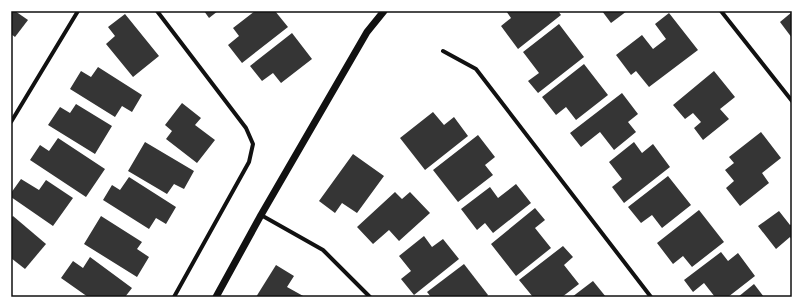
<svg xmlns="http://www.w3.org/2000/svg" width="803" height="308" font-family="'Varela Round',sans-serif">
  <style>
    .building { fill: #353535 }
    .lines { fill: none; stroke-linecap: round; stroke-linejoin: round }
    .minor { stroke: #111; stroke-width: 4 }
    .tertiary { stroke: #111; stroke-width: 7 }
    .neatline { fill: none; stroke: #111; stroke-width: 1.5 }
  </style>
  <rect width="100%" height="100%" fill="#fff"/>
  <!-- building -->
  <g class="building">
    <polygon points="11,11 15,11 28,20 15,37 11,34"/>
    <polygon points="204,11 218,11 209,18"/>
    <polygon points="255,11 275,11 288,27 242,63 228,45 239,36 233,28"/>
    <polygon points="506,11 558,11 561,15 518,49 501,26 511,18"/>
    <polygon points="602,11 627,11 611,23"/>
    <polygon points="792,12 792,38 780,22"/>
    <polygon points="669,13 698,50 649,87 636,71 631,75 616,55 642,35 653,49 666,39 655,24"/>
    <polygon points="125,14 159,56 133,77 106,44 115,36 108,27"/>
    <polygon points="559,24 584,57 538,93 528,81 539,73 523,52"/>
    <polygon points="292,33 312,59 281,83 273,73 262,81 250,66"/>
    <polygon points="584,64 608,95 576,120 566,107 556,115 542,97"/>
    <polygon points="98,67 142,95 132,112 122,106 115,117 70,89 81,71 91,77"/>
    <polygon points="714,71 735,97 720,109 729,119 703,140 694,128 701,122 693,113 685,119 673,105"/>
    <polygon points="622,93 638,114 628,122 636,132 614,150 600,132 581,147 570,133"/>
    <polygon points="182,103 201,118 195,125 215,140 197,163 166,139 172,131 165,125"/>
    <polygon points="76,104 112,126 95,154 48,125 60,107 70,113"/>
    <polygon points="433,112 444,125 454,117 468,136 425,170 400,138"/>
    <polygon points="761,132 781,158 762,173 769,183 740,206 726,188 734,181 725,170 734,163 729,157"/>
    <polygon points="478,135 495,157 485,165 493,175 458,202 433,170"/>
    <polygon points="58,138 105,169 86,197 30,160 40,145 49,151"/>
    <polygon points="145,142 194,171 184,189 174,184 167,194 128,171"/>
    <polygon points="634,142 642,153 653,144 670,167 624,203 612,187 622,179 609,162"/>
    <polygon points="353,154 384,176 357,213 342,203 335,213 319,201"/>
    <polygon points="668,176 691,205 662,228 652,215 641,223 628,207"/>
    <polygon points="129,177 176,207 166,224 156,218 149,229 103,200 112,185 120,190"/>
    <polygon points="21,179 39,190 46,180 73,198 53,226 11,197 11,193"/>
    <polygon points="516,184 531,203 493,233 485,223 477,230 461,209 490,187 498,198"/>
    <polygon points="395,192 402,199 410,192 430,213 399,241 389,230 373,244 357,227"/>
    <polygon points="535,208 545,220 535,228 551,248 516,276 491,244"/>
    <polygon points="699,210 724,242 692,267 683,256 673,264 657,243"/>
    <polygon points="779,211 790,225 792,224 792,240 790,237 776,249 758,226"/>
    <polygon points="13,216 46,244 25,269 11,258 11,218"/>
    <polygon points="101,216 142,242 137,249 149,257 137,277 84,244"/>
    <polygon points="424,236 432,247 443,239 459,259 414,295 401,279 411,271 399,256"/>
    <polygon points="563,246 573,257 564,265 579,284 562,297 533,297 519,280"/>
    <polygon points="721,252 728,261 738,253 755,276 728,297 715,297 704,283 693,292 684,280"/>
    <polygon points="90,257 132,288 125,297 88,297 61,278 73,261 83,268"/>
    <polygon points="464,264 488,295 486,297 431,297 427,292"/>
    <polygon points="276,265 294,276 287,287 305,297 256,297"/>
    <polygon points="593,281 606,297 572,297"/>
    <polygon points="754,284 764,297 738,297"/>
  </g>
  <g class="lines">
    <!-- minor -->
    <g class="minor">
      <polyline points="157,11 246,128 253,144 249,162 174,297"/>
      <polyline points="721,11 792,101"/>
      <polyline points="443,51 476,69 651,297"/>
      <polyline points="11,122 78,11"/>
      <polyline points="261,215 323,250 370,297"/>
    </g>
    <!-- tertiary -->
    <polyline class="tertiary" points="216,297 261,215 367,32 384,11"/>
  </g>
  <!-- border -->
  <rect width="803" height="308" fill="none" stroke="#ffffff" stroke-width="24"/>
  <rect x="12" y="12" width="779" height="284" class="neatline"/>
</svg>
